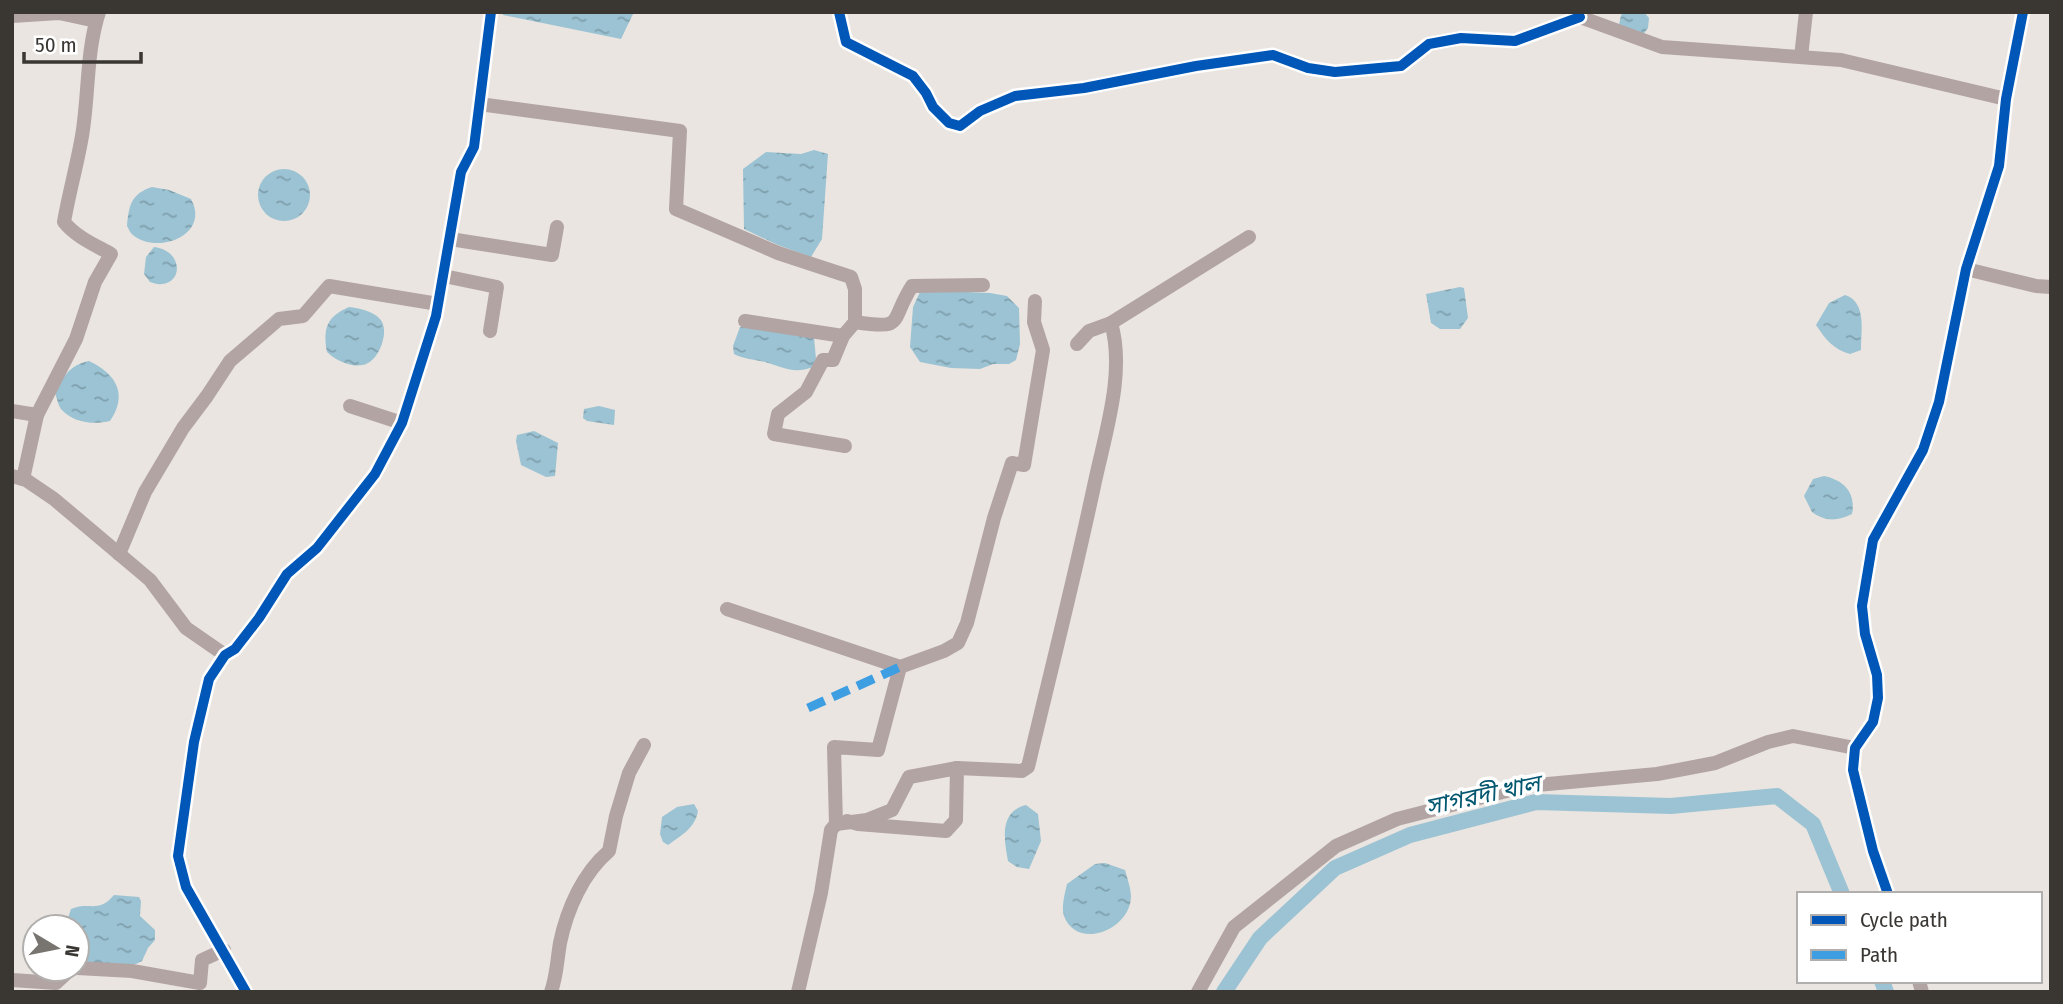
<svg xmlns="http://www.w3.org/2000/svg" width="2063" height="1004" font-family="'Fira Sans Condensed','Noto Sans Bengali',sans-serif">
  <style>
    .water { fill: url(#water-ripples) }
    .lines { fill: none; stroke-linecap: round; stroke-linejoin: round }
    .canal { stroke: #9bc3d3; stroke-width: 16 }
    .street { stroke: #b3a4a4; stroke-width: 14 }
    .quiet { stroke: #3e9ee2; stroke-width: 9; stroke-dasharray: 18 9; stroke-linecap: butt }
    .cycleway-casing { stroke: #fff; stroke-width: 15 }
    .cycleway { stroke: #0057b8; stroke-width: 10 }
    .labels { text-anchor: middle; stroke-width: 7; stroke-linejoin: round; paint-order: stroke }
    .water-label { font-size: 24px; font-style: italic; fill: #025670; stroke: #fff }
  </style>
  <defs>
    <pattern id="water-ripples" width="26" height="14" patternUnits="userSpaceOnUse" patternTransform="scale(1.75)"><rect width="26" height="14" fill="#9bc3d3"/><path d="M2 4q2-2 4 0t4 0M15 11q2-2 4 0t4 0" fill="none" stroke="#7f9fac"/></pattern>
  </defs>
  <rect width="100%" height="100%" fill="#eae5e0"/>
  <!-- water -->
  <g class="water">
    <polygon points="502,12 634,12 621,39 503,15"/>
    <polygon points="1625,12 1644,12 1649,18 1648,28 1642,36 1619,25 1621,15"/>
    <polygon points="814,150 828,154 822,239 811,257 778,245 744,229 743,169 766,152 801,154"/>
    <circle cx="284" cy="195" r="26"/>
    <path d="M152,187l17,3 22,9c20,37 -35,56 -58,36 -3,-2 -4,-6 -6,-9 2,-21 4,-32 25,-39z"/>
    <path d="M154,247c28,3 30,35 8,37 -4,1 -8,-1 -12,-2l-6,-8 2,-17z"/>
    <polygon points="1460,287 1464,288 1468,318 1460,329 1440,329 1431,323 1426,294"/>
    <polygon points="921,290 990,293 1007,296 1019,308 1020,344 1016,360 1009,364 993,364 980,369 951,368 920,362 910,347 913,307"/>
    <path d="M1845,295c22,7 16,36 16,55l-11,4c-17,-5 -24,-14 -34,-29l13,-22z"/>
    <path d="M349,307c10,1 24,4 31,12 10,11 0,38 -12,44 -13,7 -32,-2 -41,-11 -4,-23 -1,-35 22,-45z"/>
    <path d="M740,327h9l65,10 2,22 -3,8c-19,7 -28,1 -45,-4 -12,-4 -23,-3 -34,-9l-1,-8z"/>
    <path d="M89,361c28,13 39,34 21,60 -16,4 -37,2 -49,-12 -3,-4 -4,-11 -6,-16 8,-17 15,-28 34,-32z"/>
    <polygon points="599,406 615,410 614,425 587,421 583,418 584,409"/>
    <polygon points="534,431 558,443 555,476 546,477 521,465 516,441 517,435"/>
    <path d="M1824,476c20,4 32,17 28,38 -14,7 -27,8 -40,-2l-8,-16 9,-17z"/>
    <path d="M694,804l4,7c-3,17 -16,24 -30,34l-5,-3 -3,-8 2,-17 15,-10z"/>
    <path d="M1026,805l12,9 3,27 -12,28 -12,-2 -9,-6c-4,-22 -9,-49 18,-56z"/>
    <path d="M1105,863l20,7c2,8 6,18 6,27 -1,33 -54,54 -67,19 -3,-9 1,-23 3,-32l28,-20z"/>
    <path d="M114,895l25,2 2,4 -1,15 15,14v10l-7,8 -6,13 -6,3h-48l-10,-4 -1,-33h-12l6,-18c19,-8 27,5 43,-14z"/>
  </g>
  <g class="lines">
    <!-- canal -->
    <g class="canal">
      <polyline points="1882,981 1886,992"/>
      <polyline points="1224,992 1260,938 1335,868 1410,835 1536,802 1671,806 1777,796 1813,824 1842,894"/>
    </g>
    <!-- street -->
    <g class="street">
      <polyline points="839,12 846,42 913,76 926,93 933,107 949,123 960,126 980,111 1015,96 1084,88 1196,66 1273,55 1308,68 1335,72 1401,66 1429,44 1461,38 1515,41 1580,17"/>
      <polyline points="1579,12 1580,17 1662,47 1841,60 2006,99"/>
      <polyline points="12,16 59,13 96,21"/>
      <polyline points="1801,57 1806,12"/>
      <path d="M479,104l201,27 -4,78 102,44 73,24 4,12v33c51,8 34,0 57,-36l71,-1"/>
      <polyline points="450,239 552,255 557,227"/>
      <polyline points="1966,269 2036,286 2051,287"/>
      <polyline points="444,276 497,287 490,331"/>
      <polyline points="745,321 843,336"/>
      <polyline points="1077,344 1089,331 1111,323 1249,237"/>
      <polyline points="350,406 402,423"/>
      <polyline points="12,411 37,415"/>
      <polyline points="845,446 774,434 778,414 806,392 823,360 833,360 843,336 855,322"/>
      <polyline points="12,476 26,480 54,499 150,580 186,628 225,655"/>
      <path d="M23,479l14,-64 39,-76 19,-57 16,-28c-16,-9 -35,-17 -47,-32 5,-29 13,-57 18,-86 7,-41 4,-84 17,-124"/>
      <polyline points="119,554 145,492 183,428 207,396 230,361 279,319 303,316 329,286 438,304"/>
      <polyline points="727,609 900,667 878,750 834,747 836,824 831,830 821,893 798,992"/>
      <polyline points="900,667 944,651 958,643 967,623 994,518 1012,463 1024,465 1043,350 1034,322 1035,301"/>
      <path d="M957,768l65,3 6,-4c22,-93 46,-187 66,-281 10,-49 32,-113 17,-163"/>
      <polyline points="836,824 867,820 892,810 909,777 957,768 956,820 946,831 858,824 847,821"/>
      <polyline points="1888,894 1873,851 1853,770 1855,748 1873,722 1878,698 1877,675 1865,634 1862,606 1873,540 1923,450 1939,402 1966,269 1999,166 2006,99 2023,12"/>
      <polyline points="77,968 132,971 200,983 202,960 224,950"/>
      <polyline points="12,980 56,983 71,969"/>
      <polyline points="1919,981 1922,992"/>
      <polyline points="246,992 186,887 178,856 194,742 209,679 225,655 235,649 259,618 287,574 317,548 375,474 402,423 436,316 461,172 474,147 491,12"/>
      <path d="M551,992c6,-17 6,-32 9,-49 7,-34 23,-70 49,-92l7,-35 13,-43 15,-28"/>
      <polyline points="1198,992 1234,927 1336,846 1397,819 1526,786 1657,774 1715,763 1768,742 1793,736 1855,748"/>
    </g>
    <!-- quiet -->
    <polyline class="quiet" points="808,708 900,667"/>
    <!-- cycleway casing -->
    <g class="cycleway-casing">
      <g id="cycleway">
        <polyline points="839,12 846,42 913,76 926,93 933,107 949,123 960,126 980,111 1015,96 1084,88 1196,66 1273,55 1308,68 1335,72 1401,66 1429,44 1461,38 1515,41 1580,17"/>
        <polyline points="1888,894 1873,851 1853,770 1855,748 1873,722 1878,698 1877,675 1865,634 1862,606 1873,540 1923,450 1939,402 1966,269 1999,166 2006,99 2023,12"/>
        <polyline points="246,992 186,887 178,856 194,742 209,679 225,655 235,649 259,618 287,574 317,548 375,474 402,423 436,316 461,172 474,147 491,12"/>
      </g>
    </g>
    <!-- cycleway -->
    <use href="#cycleway" class="cycleway"/>
  </g>
  <g class="labels">
    <!-- water labels -->
    <g class="water-label">
      <text transform="translate(1483 795) rotate(-12)" y="8">সাগরদী খাল</text>
    </g>
  </g>
  <!-- border -->
  <rect width="2063" height="1004" fill="none" stroke="#3a3733" stroke-width="28"/>
  <!-- legend -->
  <rect x="1797" y="892" width="245" height="91" fill="#ffffff" stroke="#b0afad" stroke-width="2"/>
  <rect x="1811" y="915" width="35" height="10" fill="#0057b8" stroke="#b0afad" stroke-width="2"/>
  <text x="1860" y="927" font-size="21" fill="#3a3733">Cycle path</text>
  <rect x="1811" y="950" width="35" height="10" fill="#3e9ee2" stroke="#b0afad" stroke-width="2"/>
  <text x="1860" y="962" font-size="21" fill="#3a3733">Path</text>
  <!-- north arrow -->
  <g transform="translate(56 948) rotate(100)"><circle r="33" fill="#ffffff" stroke="#b0afad" stroke-width="2"/>
  <path d="M0-5L12 26L0 18L-12 26Z" fill="#787470"/>
  <text y="-10" font-size="19" font-weight="bold" text-anchor="middle" fill="#3a3733">N</text>
  </g>
  <!-- scale -->
  <path d="M24 52v10h117v-10" fill="none" stroke="#3a3733" stroke-width="3.5"/>
  <text x="35" y="52" font-size="21" fill="#3a3733" stroke="#ffffff" stroke-width="5" paint-order="stroke">50 m</text>
</svg>
